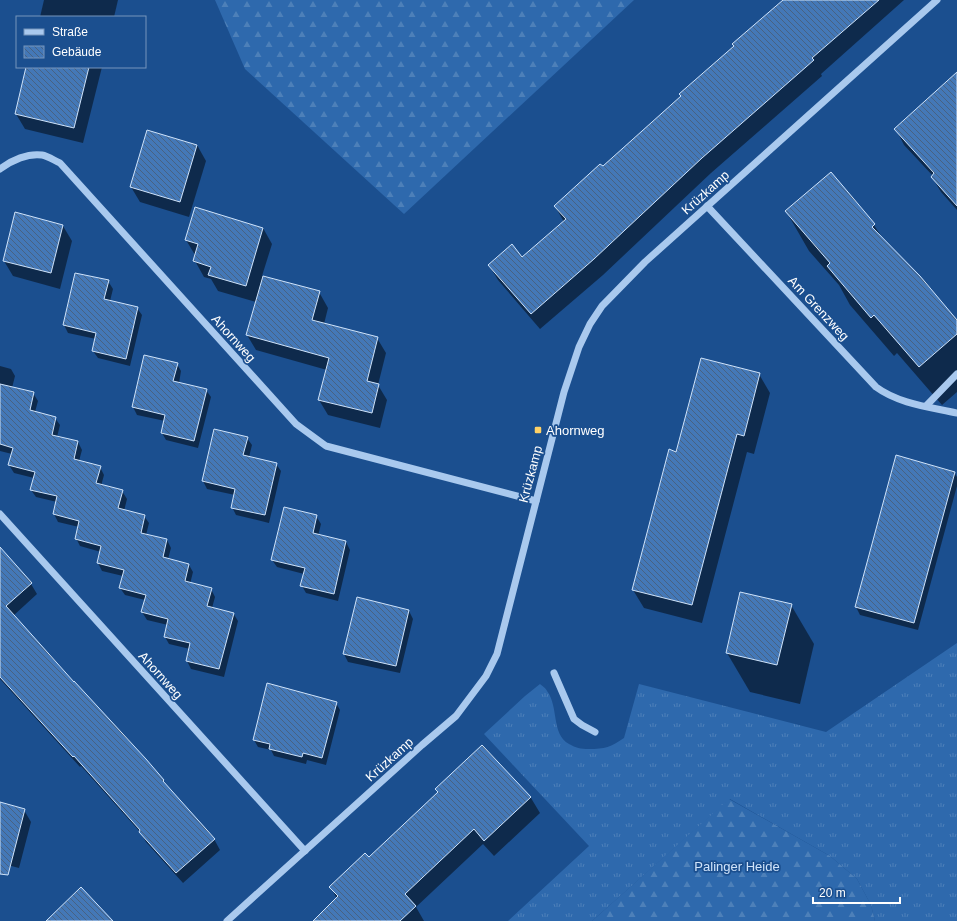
<svg xmlns="http://www.w3.org/2000/svg" width="957" height="921" font-family="Helvetica,sans-serif">
  <style>
    .grass { fill: url(#grass-tufts) }
    .forest { fill: url(#forest-firs) }
    .shadow { fill: #0007 }
    .building { fill: url(#building-back-hatch); stroke: #cfe3fa }
    .lines { fill: none; stroke-linecap: round; stroke-linejoin: round }
    .minor { stroke: #a9c9ee; stroke-width: 7 }
    .poi-dot { fill: #ffd166; stroke: #1b4f8f; stroke-width: 1.5 }
    .labels { text-anchor: middle; stroke-width: 3.5; stroke-linejoin: round; paint-order: stroke }
    .street-label { font-size: 13px; fill: #fff; stroke: #1b4f8f }
    .poi-label { font-size: 13px; fill: #fff; stroke: #1b4f8f; text-anchor: start }
    .park-label { font-size: 13px; fill: #cfe3fa; stroke: #1b4f8f }
  </style>
  <defs>
    <pattern id="grass-tufts" width="24" height="20" patternUnits="userSpaceOnUse"><rect width="24" height="20" fill="#2e69ad"/><path d="M3 7l-1-3M5 7V3M7 7l1-3M15 17l-1-3M17 17v-4M19 17l1-3" fill="none" stroke="#4d80b9"/></pattern>
    <pattern id="forest-firs" width="22" height="20" patternUnits="userSpaceOnUse"><rect width="22" height="20" fill="#2e69ad"/><path d="M5 1l3.5 6h-7zM16 11l3.5 6h-7z" fill="#4d80b9"/></pattern>
    <pattern id="building-back-hatch" width="6" height="6" patternUnits="userSpaceOnUse"><rect width="6" height="6" fill="#4478b7"/><path d="M-1 5l2 2M0 0l6 6M5-1l2 2" fill="none" stroke="#486282"/></pattern>
  </defs>
  <rect width="100%" height="100%" fill="#1b4f8f"/>
  <!-- grass -->
  <path class="grass" d="M957,643v278h-82l-4,-16 -14,-26 -27,-23 -100,-57 -138,122h-84l81,-75 -105,-112 41,-38 15,-12c2,2 6,4 7,7 12,16 4,43 22,53 7,4 11,5 20,5 16,0 22,-2 35,-11l15,-54 187,48z"/>
  <!-- forest -->
  <g class="forest">
    <polygon points="215,0 634,0 404,214 245,69"/>
    <polygon points="729,799 830,856 857,879 871,905 875,921 592,921"/>
  </g>
  <!-- shadow -->
  <g class="shadow">
    <polygon points="44,0 118,0 114,17 40,17"/>
    <polygon points="784,0 904,0 821,74 822,76 711,173 603,275 540,329 498,280 489,265 522,258 564,222 555,206 603,168 681,97 680,94 735,46"/>
    <polygon points="28,67 102,67 83,143 25,129 16,114"/>
    <polygon points="957,74 957,210 941,192 932,177 933,176 904,145 896,129"/>
    <polygon points="197,145 206,161 189,217 140,202 131,187"/>
    <polygon points="831,174 874,225 883,239 957,321 957,392 942,405 897,353 894,356 850,305 839,285 809,251 786,211"/>
    <polygon points="63,226 72,241 60,289 13,276 4,261"/>
    <polygon points="263,228 272,244 262,276 319,292 328,308 324,324 377,338 386,353 378,385 387,400 380,428 328,415 319,400 327,370 256,350 247,335 256,302 218,291 211,279 204,277 195,261 195,255 186,240"/>
    <polygon points="108,281 113,289 110,301 137,308 142,315 130,366 98,358 93,351 96,339 68,333 64,325"/>
    <polygon points="177,364 181,371 179,383 206,390 211,397 198,448 166,440 162,433 165,421 137,415 133,407"/>
    <polygon points="0,366 11,369 15,376 12,388 33,393 38,401 35,412 55,418 60,425 57,437 78,442 82,450 79,461 100,467 104,475 101,486 122,491 127,499 124,511 144,516 149,523 146,535 167,540 171,548 168,559 189,565 193,572 190,584 211,589 215,597 212,608 233,613 238,621 224,677 191,669 187,661 190,649 169,644 165,637 168,625 147,620 142,612 145,600 125,595 120,588 123,576 102,571 98,563 101,552 80,546 76,538 79,527 58,522 54,514 57,502 36,497 31,490 34,478 14,473 9,465 12,454 0,451"/>
    <polygon points="759,374 770,393 754,454 747,452 702,623 644,608 633,590 677,453"/>
    <polygon points="215,430 247,438 252,445 249,457 276,464 281,471 269,523 236,515 232,507 235,495 207,489 203,481"/>
    <polygon points="896,456 954,472 957,477 957,486 918,630 860,615 856,607"/>
    <polygon points="316,516 321,524 318,536 346,542 350,550 338,601 306,593 302,586 304,574 277,567 272,560"/>
    <polygon points="0,549 31,584 37,594 13,616 163,780 167,787 214,839 220,850 183,883 146,842 141,833 81,766 80,767 0,679"/>
    <polygon points="791,605 814,644 800,704 750,692 727,653"/>
    <polygon points="409,611 413,619 400,673 348,662 344,654"/>
    <polygon points="336,703 340,710 326,765 307,760 306,764 274,756 271,750 258,747 254,740"/>
    <polygon points="482,746 531,798 540,813 494,856 483,844 416,907 424,921 314,921 337,899 331,887 369,858 439,793"/>
    <polygon points="0,803 24,810 31,822 19,868 0,863"/>
  </g>
  <!-- building -->
  <g class="building">
    <polygon points="783,0 879,0 812,58 814,60 702,158 594,259 531,314 488,265 512,244 522,257 566,219 554,206 600,164 603,166 681,96 679,94 734,46 732,44"/>
    <polygon points="26,67 89,67 74,128 15,114"/>
    <polygon points="957,72 957,206 931,177 934,173 894,129"/>
    <polygon points="147,130 197,145 180,202 130,187"/>
    <polygon points="831,172 875,224 872,227 920,276 957,320 957,334 919,367 874,315 871,318 827,266 830,263 785,211"/>
    <polygon points="195,207 263,228 246,286 208,275 211,267 193,261 198,244 185,240"/>
    <polygon points="15,212 63,225 51,273 3,261"/>
    <polygon points="75,273 109,280 104,299 138,307 126,359 92,351 96,333 63,325"/>
    <polygon points="263,276 320,291 312,320 378,337 367,381 379,384 372,413 318,400 329,358 246,335"/>
    <polygon points="144,355 178,363 173,381 207,389 194,441 161,433 165,415 132,407"/>
    <polygon points="701,358 760,373 744,436 737,434 692,605 632,590 669,449 676,452"/>
    <polygon points="0,384 34,392 30,410 56,417 52,435 78,441 74,459 101,466 96,483 123,490 118,508 145,515 141,533 167,539 163,557 189,564 185,581 212,588 207,606 234,613 219,669 186,661 190,643 164,637 168,619 141,612 146,595 119,588 124,570 97,563 101,546 75,539 79,521 53,514 57,496 30,490 35,472 8,465 13,448 0,444"/>
    <polygon points="214,429 248,437 243,455 277,463 265,515 231,508 235,489 202,481"/>
    <polygon points="896,455 955,472 914,623 855,607"/>
    <polygon points="284,507 317,515 313,533 346,541 334,594 300,586 305,568 271,560"/>
    <polygon points="0,547 32,583 6,606 74,682 74,681 146,759 164,780 163,781 215,839 176,873 139,832 140,830 74,756 73,757 0,677"/>
    <polygon points="740,592 792,604 777,665 726,653"/>
    <polygon points="357,597 409,610 396,666 343,654"/>
    <polygon points="267,683 337,702 322,758 303,753 302,757 269,749 270,744 253,740"/>
    <polygon points="482,745 531,797 484,841 474,829 405,894 416,906 400,921 313,921 338,896 329,887 365,853 369,857 438,792 435,789"/>
    <polygon points="0,802 25,809 8,875 0,874"/>
    <polygon points="81,887 113,921 46,921"/>
  </g>
  <g class="lines">
    <!-- minor -->
    <g class="minor">
      <path d="M0,169c12,-9 28,-16 42,-14 6,1 13,6 18,8l236,261 30,22 210,55"/>
      <path d="M707,206l169,181c23,17 54,20 81,26"/>
      <polyline points="926,406 957,374"/>
      <polyline points="0,514 305,851"/>
      <polyline points="554,673 574,719 582,725 595,732"/>
      <polyline points="227,921 422,745 456,716 486,676 497,654 564,392 579,347 590,324 602,306 645,262 937,0"/>
    </g>
  </g>
  <!-- markers -->
  <rect class="poi-dot" x="534" y="426" width="8" height="8" rx="2"/>
  <g class="labels">
    <!-- street labels -->
    <g class="street-label">
      <text transform="translate(705 192) rotate(-42)" y="5">Krüzkamp</text>
      <text transform="translate(819 308) rotate(47)" y="5">Am Grenzweg</text>
      <text transform="translate(234 338) rotate(48)" y="5">Ahornweg</text>
      <text transform="translate(530 474) rotate(-75)" y="5">Krüzkamp</text>
      <text transform="translate(161 675) rotate(48)" y="5">Ahornweg</text>
      <text transform="translate(389 759) rotate(-42)" y="5">Krüzkamp</text>
    </g>
    <!-- poi labels -->
    <g class="poi-label">
      <text x="546" y="435">Ahornweg</text>
    </g>
    <!-- park labels -->
    <g class="park-label">
      <text x="737" y="871">Palinger Heide</text>
    </g>
  </g>
  <!-- legend -->
  <rect x="16" y="16" width="130" height="52" fill="#1b4f8f" stroke="#7695bc"/>
  <rect x="24" y="29" width="20" height="6" fill="#a9c9ee" stroke="#7695bc"/>
  <text x="52" y="36" font-size="12" fill="#ffffff">Straße</text>
  <rect x="24" y="46" width="20" height="12" fill="url(#building-back-hatch)" stroke="#7695bc"/>
  <text x="52" y="56" font-size="12" fill="#ffffff">Gebäude</text>
  <!-- scale -->
  <path d="M813 897v6h87v-6" fill="none" stroke="#ffffff" stroke-width="2"/>
  <text x="819" y="897" font-size="12" fill="#ffffff" stroke="#1b4f8f" stroke-width="3" paint-order="stroke">20 m</text>
</svg>
